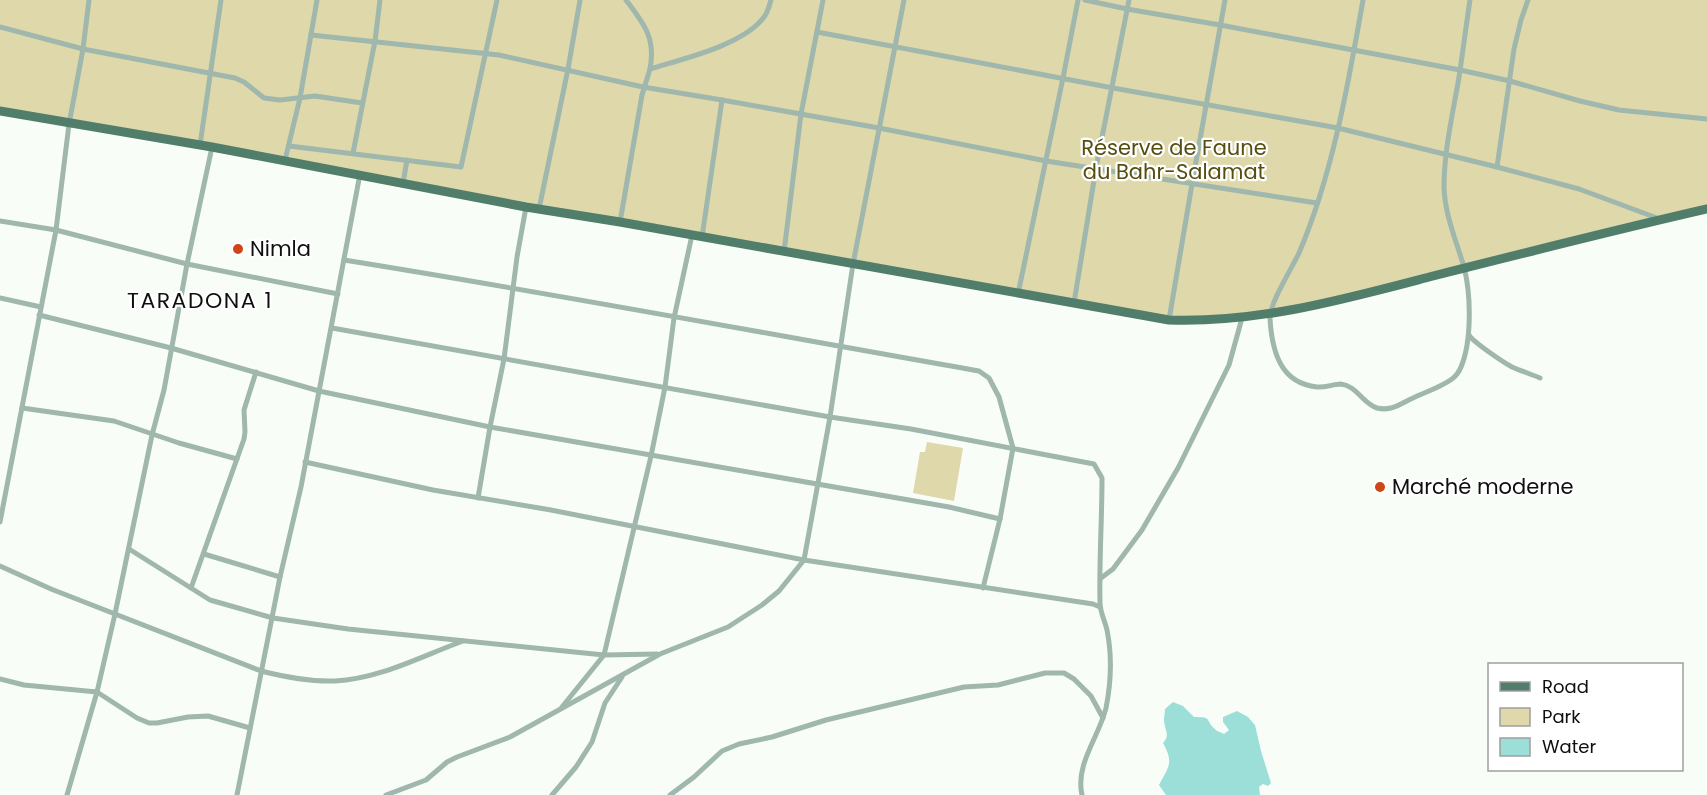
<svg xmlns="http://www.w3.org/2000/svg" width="1707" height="795" font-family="Poppins,sans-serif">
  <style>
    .green { fill: #ded8aa }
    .water { fill: #9bdfd8 }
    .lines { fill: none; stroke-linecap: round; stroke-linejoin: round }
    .street { stroke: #9fb7ac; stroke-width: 5 }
    .primary { stroke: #507e6b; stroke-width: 9 }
    .poi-dot { fill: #ce4618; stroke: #fff; stroke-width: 2 }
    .labels { text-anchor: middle; stroke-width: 4.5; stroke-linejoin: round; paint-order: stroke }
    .park-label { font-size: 21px; fill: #564e11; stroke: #fff }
    .poi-label { font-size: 21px; fill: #0e0f0e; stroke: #fff; text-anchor: start }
    .neighbourhood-label { font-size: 22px; letter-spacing: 1.5px; fill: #0e0f0e; stroke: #fff }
  </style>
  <rect width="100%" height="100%" fill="#f9fdf8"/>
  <!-- green -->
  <g class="green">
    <polygon points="0,0 1707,0 1707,209 1339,300 1195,321 0,111"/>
    <polygon points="927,442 963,448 954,501 913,493 920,452 925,452"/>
  </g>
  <!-- water -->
  <path class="water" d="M1173,702l10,4 11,11c20,0 10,3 21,12 2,3 6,3 9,5l5,-4 -6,-8v-5l14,-6 11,6 7,8 6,26 10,32 -3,3 -5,-2 -4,3 1,8h-94l-7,-10c10,-19 15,-22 4,-42 8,-8 1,-14 1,-23 0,-4 1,-7 1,-11z"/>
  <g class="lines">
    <!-- street -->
    <g class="street">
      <path d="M626,0c18,24 30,38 24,69"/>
      <polyline points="1085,0 1127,9 1220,25 1460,70 1510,81 1580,101 1619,110 1707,119"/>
      <path d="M1363,0c-15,85 -30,173 -64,253 -7,15 -30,51 -29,66 2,32 10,64 47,68 8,1 16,-3 24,-3 16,2 22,20 36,24 4,1 10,1 14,0 8,-2 15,-7 22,-10 13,-6 28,-11 39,-19 4,-3 7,-7 9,-12 11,-26 10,-73 3,-100 -8,-27 -19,-51 -20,-80 0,-37 9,-74 15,-110 4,-26 7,-51 11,-77"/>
      <polyline points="0,27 83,49 235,78 244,82 264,98 280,100 315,96 362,103"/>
      <polyline points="817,32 1113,88 1338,128 1497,167 1579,189 1657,218"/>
      <polyline points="311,35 499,55 643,87 722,100 879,128 1046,161 1317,203"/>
      <polyline points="200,145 221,0"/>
      <polyline points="289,146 461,167 497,0"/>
      <polyline points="353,153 375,41 380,0"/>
      <polyline points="285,160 300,98 317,0"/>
      <polyline points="1497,167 1514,49 1521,20 1528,0"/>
      <polyline points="403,183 407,160"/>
      <polyline points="539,209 568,69 580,0"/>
      <polyline points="0,221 56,230 187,264 338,294"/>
      <path d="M620,222l22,-127 8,-26c32,-10 94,-24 114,-52 4,-5 5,-11 7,-17"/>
      <polyline points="702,237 722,100"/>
      <polyline points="784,252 801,114 823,0"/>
      <path d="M344,260c213,34 424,74 635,111l10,7 10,19 14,51 -13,71"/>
      <polyline points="1018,294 1063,78 1078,0"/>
      <polyline points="0,298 41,307"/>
      <polyline points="1074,303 1096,168 1129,0"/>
      <polyline points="39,315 171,348 319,391 490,427 949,507 1000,519 983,588"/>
      <polyline points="1169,320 1192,184 1225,0"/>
      <path d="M332,328l498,89 81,12 183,35 8,14c0,42 -3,84 -2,125 0,9 5,18 7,27 5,25 4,53 -1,78 -7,29 -31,56 -24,87"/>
      <path d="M1469,335c4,7 34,27 43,32 9,4 19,7 28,11"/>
      <polyline points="22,408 114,421 179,443 237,459"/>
      <polyline points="305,462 433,490 551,510 804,560 1093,604 1100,607"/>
      <polyline points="478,498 490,427 504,359 517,257 526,207"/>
      <polyline points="0,522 56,230 69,124 83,49 89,0"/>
      <polyline points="129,549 210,600 273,618 348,629 604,655 657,654"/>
      <polyline points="204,554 280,577"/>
      <path d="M0,566l51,23 210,82c24,6 48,11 74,10 44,-2 87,-25 128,-40"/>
      <polyline points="1101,578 1113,569 1142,530 1178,468 1229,365 1242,318"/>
      <polyline points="191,588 244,439 245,432 244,410 256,372"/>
      <polyline points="0,679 24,685 97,692 137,718 149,723 157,723 188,717 208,716 250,728"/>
      <polyline points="562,707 604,655 651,456 665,387 674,318 692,235"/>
      <polyline points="67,795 97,692 115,614 152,435 164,390 187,264 212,147"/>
      <polyline points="237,795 280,577 301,487 360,174"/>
      <polyline points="386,795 426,780 447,762 457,757 510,737 660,654 728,627 762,605 779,591 804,560 830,417 853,264 904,0"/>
      <polyline points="552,795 576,767 592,742 605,703 622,677"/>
      <polyline points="670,795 694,777 722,751 739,744 772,737 826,720 964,687 998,685 1045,673 1064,673 1074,679 1091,696 1103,718"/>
    </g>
    <!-- primary -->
    <path class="primary" d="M0,111l212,36 314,60 94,15 549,98c91,3 176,-21 264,-44 91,-23 182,-46 274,-67"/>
  </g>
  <!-- markers -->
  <g class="poi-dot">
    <circle cx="238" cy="249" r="6"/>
    <circle cx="1380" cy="487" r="6"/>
  </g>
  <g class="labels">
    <!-- park labels -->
    <g class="park-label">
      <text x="1174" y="155">Réserve de Faune<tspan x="1174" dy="24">du Bahr-Salamat</tspan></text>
    </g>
    <!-- poi labels -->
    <g class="poi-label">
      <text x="250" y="256">Nimla</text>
      <text x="1392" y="494">Marché moderne</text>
    </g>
    <!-- neighbourhood labels -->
    <g class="neighbourhood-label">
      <text x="200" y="308">TARADONA 1</text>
    </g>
  </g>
  <!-- legend -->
  <rect x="1488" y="663" width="195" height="108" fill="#ffffff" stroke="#9f9f9f" stroke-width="1.5"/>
  <rect x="1500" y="682" width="30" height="9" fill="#507e6b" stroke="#9f9f9f" stroke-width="1.5"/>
  <text x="1542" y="693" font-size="18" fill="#0e0f0e">Road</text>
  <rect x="1500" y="708" width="30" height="18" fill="#ded8aa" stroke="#9f9f9f" stroke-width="1.5"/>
  <text x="1542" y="723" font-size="18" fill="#0e0f0e">Park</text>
  <rect x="1500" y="738" width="30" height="18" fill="#9bdfd8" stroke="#9f9f9f" stroke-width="1.5"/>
  <text x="1542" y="753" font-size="18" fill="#0e0f0e">Water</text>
</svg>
